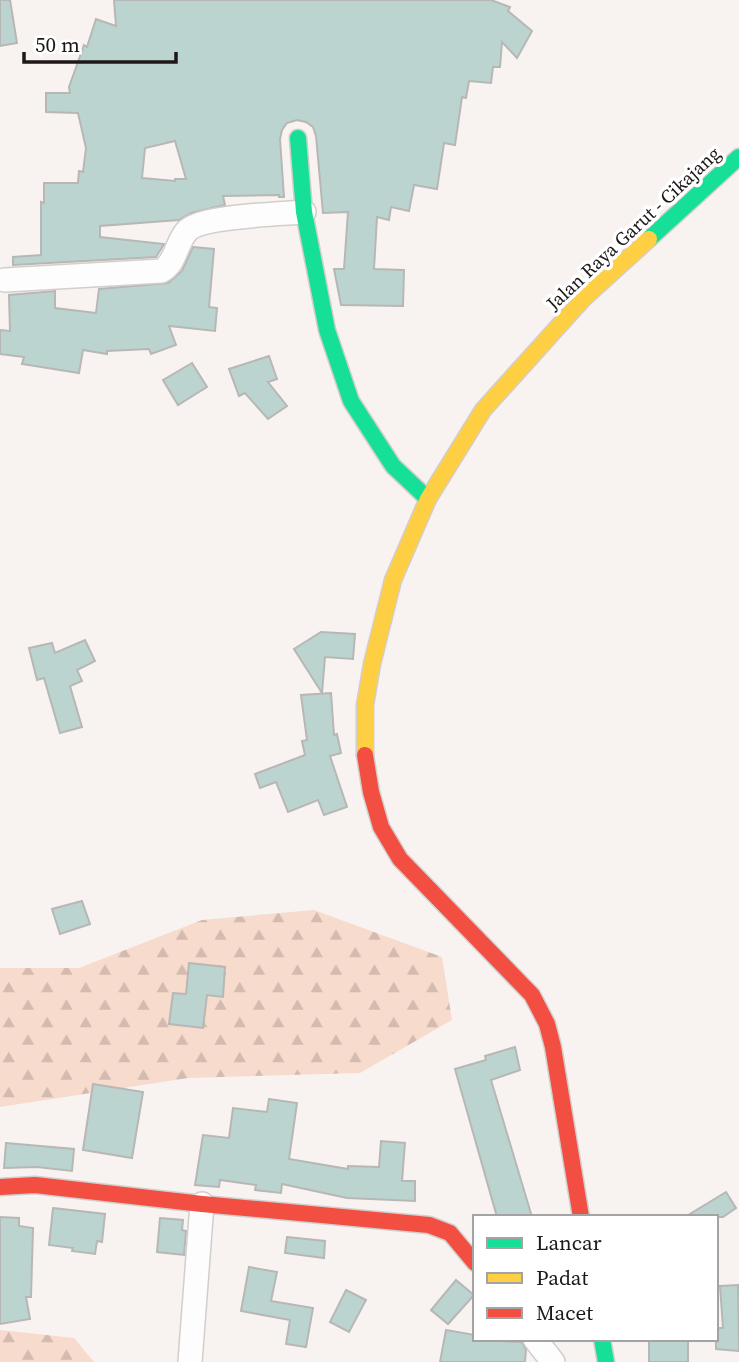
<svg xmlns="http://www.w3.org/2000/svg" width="739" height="1362" font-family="'Source Serif 4',serif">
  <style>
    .forest { fill: url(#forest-firs) }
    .building { fill: #bcd4d0; stroke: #b7b7b5; stroke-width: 2; fill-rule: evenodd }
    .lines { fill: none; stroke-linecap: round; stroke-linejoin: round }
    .street-casing { stroke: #d2cecc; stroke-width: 26 }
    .fast-casing { stroke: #d2cecc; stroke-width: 19 }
    .slow-casing { stroke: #d2cecc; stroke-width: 19 }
    .jam-casing { stroke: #d2cecc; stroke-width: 19 }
    .street { stroke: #fefdfd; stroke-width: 23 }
    .fast { stroke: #16e098; stroke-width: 16 }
    .slow { stroke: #ffcf43; stroke-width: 16 }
    .jam { stroke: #f24e42; stroke-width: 16 }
    .labels { text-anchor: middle; stroke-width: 7; stroke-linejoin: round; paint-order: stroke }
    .street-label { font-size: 19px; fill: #1c1918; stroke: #fff }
  </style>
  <defs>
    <pattern id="forest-firs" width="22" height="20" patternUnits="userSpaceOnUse" patternTransform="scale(1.75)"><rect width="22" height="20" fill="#f7dbcd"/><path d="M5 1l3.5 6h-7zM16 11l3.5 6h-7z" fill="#d3bbaf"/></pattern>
  </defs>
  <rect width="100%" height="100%" fill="#f8f3f0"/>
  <!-- forest -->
  <g class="forest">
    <polygon points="314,910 442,957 452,1020 360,1073 188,1078 0,1107 0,968 79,968 202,920"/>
    <polygon points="0,1330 74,1338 94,1362 0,1362"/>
  </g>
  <!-- building -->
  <g class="building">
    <polygon points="0,0 10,0 17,43 0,46"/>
    <path d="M114,0h377l19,7 -2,4 24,20 -15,27 -15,-16 -2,25h-7l-2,16 -22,-2 -3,17 -4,-1 -7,48 -11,-2 -7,46 -23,-4 -5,26 -18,-4 -2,13 -12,-3 -3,52 30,1 -1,36 -62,-1 -7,-36h10l4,-57 -25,1 -7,-77 -3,-9 -7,-5 -9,-2 -10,3 -5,7 -2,9 4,58h-5v-2l-56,1 2,9 -34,8 -12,7 -79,6v11l64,7 -8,13 -143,8v-8l28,-2v-53l3,1v-20h34l1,-12 4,1 3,-24 -8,-35 -32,-1v-19h24l-1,-6 15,-42 3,2 9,-28 20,7zM175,141l11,38h-11v2l-33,-3 3,-30z"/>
    <polygon points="193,247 214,249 209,307 217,308 215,331 169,326 176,345 151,354 149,349 107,351 107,354 83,350 79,373 22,364 24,357 0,354 0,330 10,331 9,295 55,291 55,308 96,313 99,289 168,283 182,271"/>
    <polygon points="269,356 277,379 268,382 287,406 268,419 245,393 239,396 229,369"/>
    <polygon points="192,363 207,387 178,405 163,380"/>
    <polygon points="321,632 355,634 353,659 325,657 322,693 294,649"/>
    <polygon points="85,640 95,661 77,670 82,681 70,686 82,727 60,733 44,678 37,680 29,648 52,643 55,653"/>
    <polygon points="331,693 334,735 337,734 341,753 330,756 347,807 324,815 318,800 288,812 276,782 260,788 255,774 305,755 302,741 307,740 301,695"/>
    <polygon points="82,901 90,924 60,934 52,909"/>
    <polygon points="189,963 225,967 223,997 207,995 203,1028 169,1024 173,993 186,994"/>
    <polygon points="515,1047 520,1070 491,1080 532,1217 497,1217 455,1069 486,1060 485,1056"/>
    <polygon points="93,1084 143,1092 132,1158 83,1150"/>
    <polygon points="269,1099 297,1103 289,1159 348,1169 348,1166 379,1167 381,1141 405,1143 402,1181 415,1181 415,1201 347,1198 282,1184 281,1193 255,1190 256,1185 220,1180 219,1187 195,1185 203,1135 229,1138 233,1108 267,1112"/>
    <polygon points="6,1143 74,1149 72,1171 37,1167 4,1168"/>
    <polygon points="726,1192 736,1208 723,1217 685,1217"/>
    <polygon points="53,1208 105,1214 102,1242 97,1241 95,1254 72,1251 73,1248 49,1245"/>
    <polygon points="0,1217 19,1218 19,1226 33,1228 31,1297 26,1297 30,1319 0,1324"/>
    <polygon points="160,1218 183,1220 182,1230 186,1231 184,1255 157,1252"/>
    <polygon points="287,1237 325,1241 324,1258 285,1253"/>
    <polygon points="249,1267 277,1272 271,1301 313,1308 306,1347 286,1344 290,1320 241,1311"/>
    <polygon points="456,1280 474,1295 448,1324 431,1310"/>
    <polygon points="738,1285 739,1351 716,1349 716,1328 723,1328 720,1286"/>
    <polygon points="346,1290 366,1300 349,1332 330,1322"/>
    <polygon points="446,1330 475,1335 475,1340 522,1342 526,1350 525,1362 440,1362"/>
    <rect x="649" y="1339" width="39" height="23"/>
  </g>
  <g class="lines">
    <!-- street casing -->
    <g class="street-casing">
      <g id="street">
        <path d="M5,280l156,-9c15,-7 15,-29 26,-40 13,-15 95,-17 117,-19"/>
        <polyline points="535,1339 553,1362"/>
        <polyline points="190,1362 202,1204"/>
      </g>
    </g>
    <!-- fast casing -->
    <g class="fast-casing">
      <g id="fast">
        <polyline points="298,138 304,212 327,330 351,401 393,466 428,499"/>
        <polyline points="649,239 739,157"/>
        <polyline points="602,1339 606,1362"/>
      </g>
    </g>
    <!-- slow casing -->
    <g class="slow-casing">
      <polyline id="slow" points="365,755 365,705 372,664 393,580 428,499 483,410 584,298 649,239"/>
    </g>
    <!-- jam casing -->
    <g class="jam-casing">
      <g id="jam">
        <polyline points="365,755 371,792 381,827 400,859 532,995 547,1024 553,1047 581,1217"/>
        <polyline points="0,1187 35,1185 202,1204 429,1225 450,1233 475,1263"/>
      </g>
    </g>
    <!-- street -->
    <use href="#street" class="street"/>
    <!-- fast -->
    <use href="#fast" class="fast"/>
    <!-- slow -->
    <use href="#slow" class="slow"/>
    <!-- jam -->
    <use href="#jam" class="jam"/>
  </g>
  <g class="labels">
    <!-- street labels -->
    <g class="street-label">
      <text transform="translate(633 228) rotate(-43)" y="7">Jalan Raya Garut - Cikajang</text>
    </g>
  </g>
  <!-- legend -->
  <rect x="473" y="1215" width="245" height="126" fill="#ffffff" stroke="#a4a3a3" stroke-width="2"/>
  <rect x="487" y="1238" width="35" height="10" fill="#16e098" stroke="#a4a3a3" stroke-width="2"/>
  <text x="536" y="1250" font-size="21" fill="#1c1918">Lancar</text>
  <rect x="487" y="1273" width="35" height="10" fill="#ffcf43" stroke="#a4a3a3" stroke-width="2"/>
  <text x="536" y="1285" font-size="21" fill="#1c1918">Padat</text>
  <rect x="487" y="1308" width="35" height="10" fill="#f24e42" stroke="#a4a3a3" stroke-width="2"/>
  <text x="536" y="1320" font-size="21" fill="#1c1918">Macet</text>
  <!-- scale -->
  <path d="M24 52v10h152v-10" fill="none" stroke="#1c1918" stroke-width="3.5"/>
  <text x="35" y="52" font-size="21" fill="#1c1918" stroke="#ffffff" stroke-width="5" paint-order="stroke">50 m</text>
</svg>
